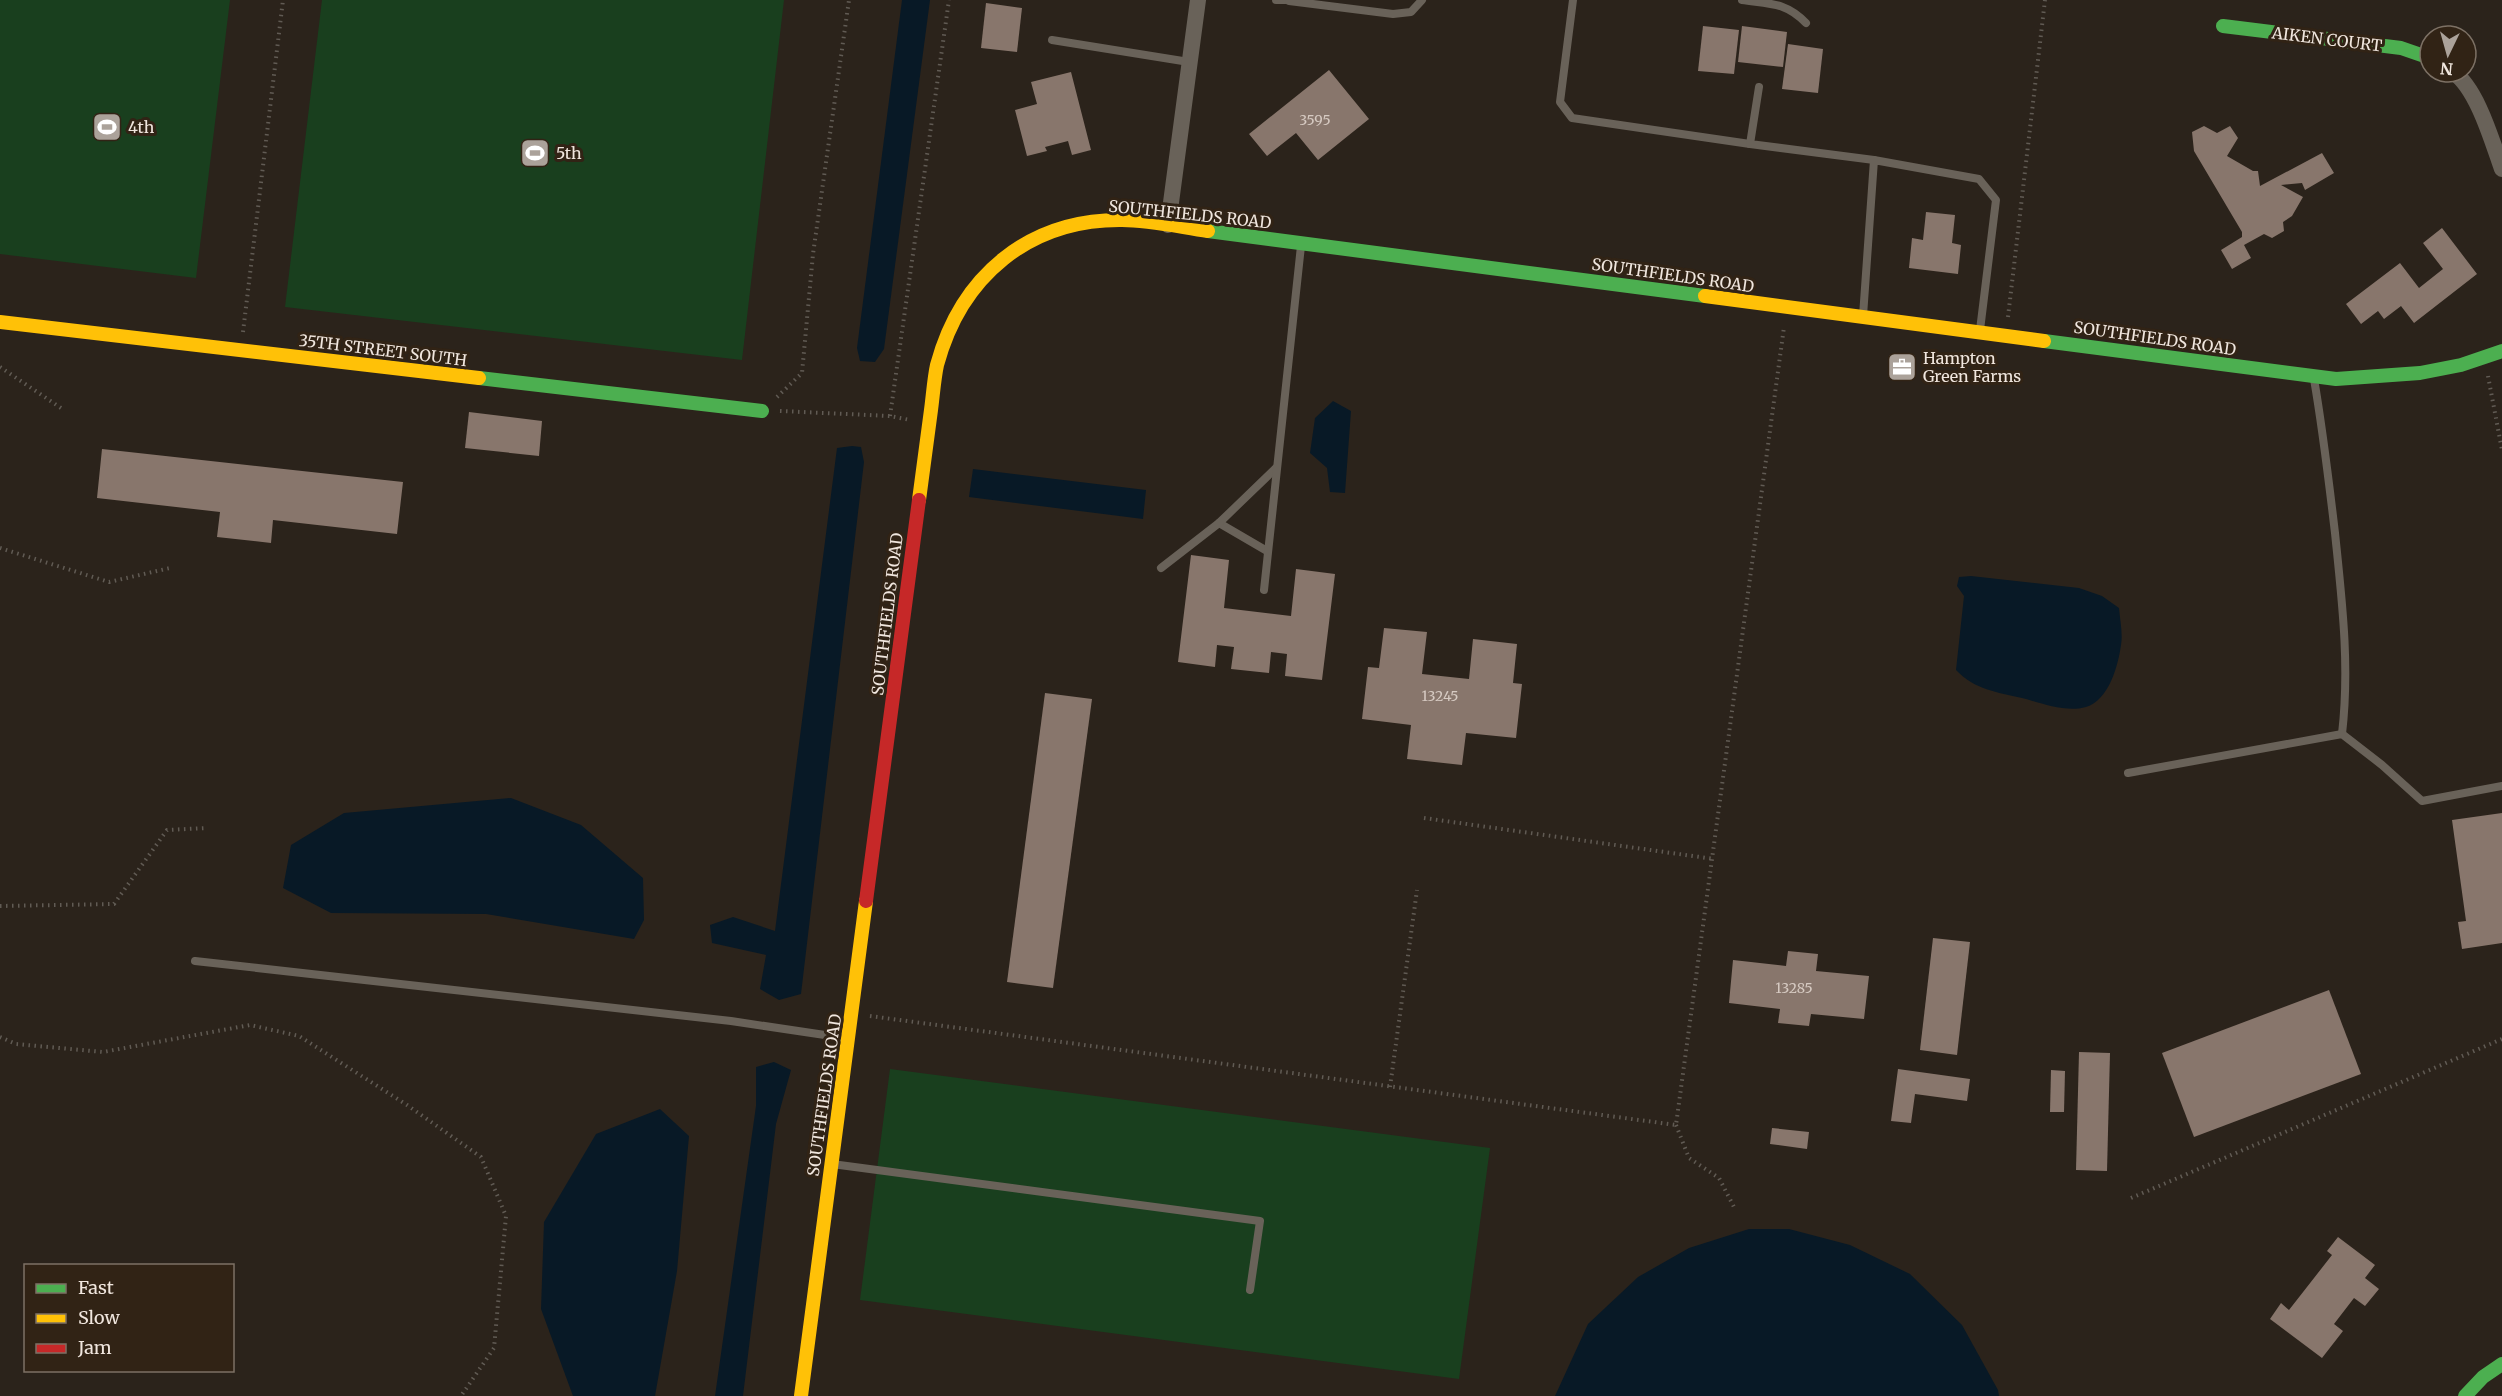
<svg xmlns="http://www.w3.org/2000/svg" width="2502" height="1396" font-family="Merriweather,serif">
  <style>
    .green { fill: #193f1e }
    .water { fill: #081926 }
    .building { fill: #88766c }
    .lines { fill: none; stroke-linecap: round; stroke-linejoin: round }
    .path { stroke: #615b54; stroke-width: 4; stroke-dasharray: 1.5 4.5; stroke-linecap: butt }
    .lane { stroke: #696259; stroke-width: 8 }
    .street { stroke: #696259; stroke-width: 16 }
    .fast { stroke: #4caf50; stroke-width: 14 }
    .slow { stroke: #ffc107; stroke-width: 14 }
    .jam { stroke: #c62828; stroke-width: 14 }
    .labels { text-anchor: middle; stroke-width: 6; stroke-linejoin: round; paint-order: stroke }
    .number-label { font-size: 14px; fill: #d6cac2 }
    .street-label { font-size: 16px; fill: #f0e6de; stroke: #312315 }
    .poi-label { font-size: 16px; fill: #f0e6de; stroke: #312315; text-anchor: start }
  </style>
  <rect width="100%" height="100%" fill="#2b231b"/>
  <!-- green -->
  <g class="green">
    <polygon points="0,0 230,0 196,278 0,254"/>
    <polygon points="322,0 784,0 742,360 285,307"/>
    <polygon points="890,1069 1490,1148 1459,1379 860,1300"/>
  </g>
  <!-- water -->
  <g class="water">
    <polygon points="902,0 930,0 884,349 875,362 860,361 857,348"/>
    <polygon points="1333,401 1351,411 1345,493 1330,492 1327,468 1310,453 1315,418"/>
    <polygon points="852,446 861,447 864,462 801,994 779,1000 760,989 766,955 712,943 710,925 733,917 775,931 837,448"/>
    <polygon points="973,469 1146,490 1143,519 969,497"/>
    <path d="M1971,576l108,12 23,8 17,12c1,12 4,26 2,37 -3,21 -12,55 -35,62 -20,6 -45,-4 -64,-9 -25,-6 -47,-8 -66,-28l8,-74 -7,-10 2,-9z"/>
    <polygon points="511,798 581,825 643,878 644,920 634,939 486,914 331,913 283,888 291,845 344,813"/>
    <polygon points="774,1062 791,1070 776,1124 743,1396 715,1396 756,1106 756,1067"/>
    <polygon points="660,1109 689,1136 677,1271 655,1396 573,1396 541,1309 544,1222 596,1134"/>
    <polygon points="1749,1229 1789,1229 1850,1245 1910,1274 1962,1325 1998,1390 1999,1396 1555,1396 1588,1324 1638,1277 1689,1248"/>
  </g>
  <!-- building -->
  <g class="building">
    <polygon points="986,3 1022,8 1017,52 981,48"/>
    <polygon points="1703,26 1739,30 1734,74 1698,71"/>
    <polygon points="1742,26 1787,32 1783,67 1738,62"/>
    <polygon points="1788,44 1823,49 1818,93 1782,89"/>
    <polygon points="1329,70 1369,119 1318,160 1296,133 1267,156 1249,134"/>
    <polygon points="1071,72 1091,150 1072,155 1068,141 1045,147 1047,151 1027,156 1015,110 1037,104 1031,82"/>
    <polygon points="2204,126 2217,133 2230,126 2238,138 2227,156 2253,171 2258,171 2260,186 2322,153 2334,173 2305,190 2302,183 2281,185 2303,197 2292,216 2283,222 2284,231 2272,238 2264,234 2244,245 2251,258 2232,269 2221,250 2242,237 2242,232 2194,151 2192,132"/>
    <polygon points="1926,212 1955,215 1952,243 1961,245 1958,274 1909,268 1912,238 1923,240"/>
    <polygon points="2442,228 2477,274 2414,323 2401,306 2384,319 2378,311 2361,324 2346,304 2400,263 2419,288 2443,269 2423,243"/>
    <polygon points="469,412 542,421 539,456 465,448"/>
    <polygon points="102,449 403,482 397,534 273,520 271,543 217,537 220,512 97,498"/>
    <polygon points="1191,555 1229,560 1224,608 1291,616 1296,569 1335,574 1322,680 1285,676 1287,654 1271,652 1269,673 1231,669 1234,647 1217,645 1215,667 1178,662"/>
    <polygon points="1384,628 1427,632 1422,674 1469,679 1473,639 1517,644 1513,683 1522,684 1516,738 1466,733 1462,765 1407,759 1411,725 1362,719 1368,667 1379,668"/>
    <polygon points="1045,693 1092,699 1053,988 1007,982"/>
    <polygon points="2502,813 2502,943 2462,949 2458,922 2466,921 2452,820"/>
    <polygon points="1933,938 1970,942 1957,1055 1920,1050"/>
    <polygon points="1788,951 1818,954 1816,971 1869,976 1864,1019 1811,1014 1809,1026 1778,1023 1780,1009 1729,1003 1733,960 1786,966"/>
    <polygon points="2329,990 2361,1074 2194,1137 2162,1053"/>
    <polygon points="2079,1052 2110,1053 2107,1171 2076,1170"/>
    <polygon points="1898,1069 1970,1079 1967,1101 1915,1094 1911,1123 1891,1121"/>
    <polygon points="2051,1070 2065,1071 2064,1112 2050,1112"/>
    <polygon points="1772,1128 1809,1132 1807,1149 1770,1144"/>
    <polygon points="2338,1237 2375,1265 2365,1278 2379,1289 2365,1306 2354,1298 2334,1324 2343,1331 2322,1358 2270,1319 2281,1303 2289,1310 2332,1255 2327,1251"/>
  </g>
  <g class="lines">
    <!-- path -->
    <g class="path">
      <polyline points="2008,317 2045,0"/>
      <polyline points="243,332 283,0"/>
      <polyline points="0,367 61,408"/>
      <polyline points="2488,376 2502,450"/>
      <polyline points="777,397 802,373 813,254 849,0"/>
      <polyline points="780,411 890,416 910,420"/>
      <polyline points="890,416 949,0"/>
      <polyline points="0,548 109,582 170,568"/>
      <polyline points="1424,818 1714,859"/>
      <polyline points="0,906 114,904 167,830 206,828"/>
      <polyline points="870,1016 1676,1125 1784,327"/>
      <polyline points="0,1037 16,1044 103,1052 250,1025 299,1036 407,1105 481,1157 506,1216 494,1348 461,1396"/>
      <polyline points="1390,1087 1417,890"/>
      <polyline points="1676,1125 1689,1158 1719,1178 1734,1207"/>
      <polyline points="2131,1198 2502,1039"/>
    </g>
    <!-- lane -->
    <g class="lane">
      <polyline points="1276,0 1289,0"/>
      <polyline points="1573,0 1560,102 1572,118 1750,144"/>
      <path d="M1742,0c28,4 44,2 64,23"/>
      <polyline points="1289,1 1393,14 1411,12 1422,0"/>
      <polyline points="1052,40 1189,62"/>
      <polyline points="1759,87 1750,144 1874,160"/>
      <polyline points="1863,316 1874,160 1979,179 1996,200 1980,330"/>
      <path d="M2314,379c9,52 15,103 21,154 7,68 15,133 7,201"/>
      <polyline points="1219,523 1267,551"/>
      <polyline points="1161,568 1219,523 1276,468"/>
      <polyline points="1264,590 1301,246"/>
      <polyline points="2128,773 2342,734 2382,765 2422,801 2502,786"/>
      <polyline points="195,961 731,1021 845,1038"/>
      <polyline points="832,1164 1260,1221 1250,1290"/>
    </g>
    <!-- street -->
    <g class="street">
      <path d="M2453,72c24,16 39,69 49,97"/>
      <polyline points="1168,225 1198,0"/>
    </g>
    <!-- fast -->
    <g class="fast">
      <polyline points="2223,26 2401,48 2430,58"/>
      <polyline points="1208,231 1705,296"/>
      <polyline points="2044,341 2336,379 2420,373 2461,365 2502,351"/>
      <polyline points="479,378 762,411"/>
      <polyline points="2465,1396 2483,1377 2502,1364"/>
    </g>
    <!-- slow -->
    <g class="slow">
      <polyline points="1705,296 2044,341"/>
      <polyline points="0,322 479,378"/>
      <path d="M919,500c4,-30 8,-60 12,-90 2,-15 3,-31 6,-45 24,-89 92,-146 185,-145 28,0 58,7 86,11"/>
      <polyline points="801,1396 866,901"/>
    </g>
    <!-- jam -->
    <polyline class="jam" points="866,901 919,500"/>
  </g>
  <!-- icons -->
  <defs>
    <g id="stadium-square" transform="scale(1.5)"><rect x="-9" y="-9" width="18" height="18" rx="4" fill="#aba29a" stroke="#312315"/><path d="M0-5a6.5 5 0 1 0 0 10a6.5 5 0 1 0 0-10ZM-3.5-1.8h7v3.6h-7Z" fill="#fff"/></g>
    <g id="office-square" transform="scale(1.5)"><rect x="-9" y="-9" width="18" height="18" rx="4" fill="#aba29a" stroke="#312315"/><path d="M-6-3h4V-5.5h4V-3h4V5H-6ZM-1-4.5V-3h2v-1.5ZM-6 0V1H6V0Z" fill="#fff"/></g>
  </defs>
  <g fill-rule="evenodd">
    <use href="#stadium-square" x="107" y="127"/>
    <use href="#stadium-square" x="535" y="153"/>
    <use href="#office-square" x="1902" y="367"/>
  </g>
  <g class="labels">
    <!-- number labels -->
    <g class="number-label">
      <text x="1315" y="125">3595</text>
      <text x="1440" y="701">13245</text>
      <text x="1794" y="993">13285</text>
    </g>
    <!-- street labels -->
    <g class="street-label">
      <text transform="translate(2327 39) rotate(7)" y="6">AIKEN COURT</text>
      <text transform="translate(1190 214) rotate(6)" y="6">SOUTHFIELDS ROAD</text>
      <text transform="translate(1673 275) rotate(8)" y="6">SOUTHFIELDS ROAD</text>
      <text transform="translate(2155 338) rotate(8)" y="6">SOUTHFIELDS ROAD</text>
      <text transform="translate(383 350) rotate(7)" y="6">35TH STREET SOUTH</text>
      <text transform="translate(887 614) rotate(-83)" y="6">SOUTHFIELDS ROAD</text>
      <text transform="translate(824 1095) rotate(-82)" y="6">SOUTHFIELDS ROAD</text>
    </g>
    <!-- poi labels -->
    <g class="poi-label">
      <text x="128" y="133">4th</text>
      <text x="556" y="159">5th</text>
      <text x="1923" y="364">Hampton<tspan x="1923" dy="18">Green Farms</tspan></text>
    </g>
  </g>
  <!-- legend -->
  <rect x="24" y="1264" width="210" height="108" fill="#312315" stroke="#7d7165" stroke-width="1.5"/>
  <rect x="36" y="1284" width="30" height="9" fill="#4caf50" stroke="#7d7165" stroke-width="1.5"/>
  <text x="78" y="1294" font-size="18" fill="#f0e6de">Fast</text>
  <rect x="36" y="1314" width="30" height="9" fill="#ffc107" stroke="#7d7165" stroke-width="1.5"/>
  <text x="78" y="1324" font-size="18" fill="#f0e6de">Slow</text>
  <rect x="36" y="1344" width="30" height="9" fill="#c62828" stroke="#7d7165" stroke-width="1.5"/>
  <text x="78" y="1354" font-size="18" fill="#f0e6de">Jam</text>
  <!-- north arrow -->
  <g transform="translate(2448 54) rotate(185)"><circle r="28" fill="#312315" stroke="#7d7165" stroke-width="1.5"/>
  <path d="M0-4.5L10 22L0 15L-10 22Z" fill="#aba29a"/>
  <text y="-9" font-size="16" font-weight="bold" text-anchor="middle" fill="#f0e6de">N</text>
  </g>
</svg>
